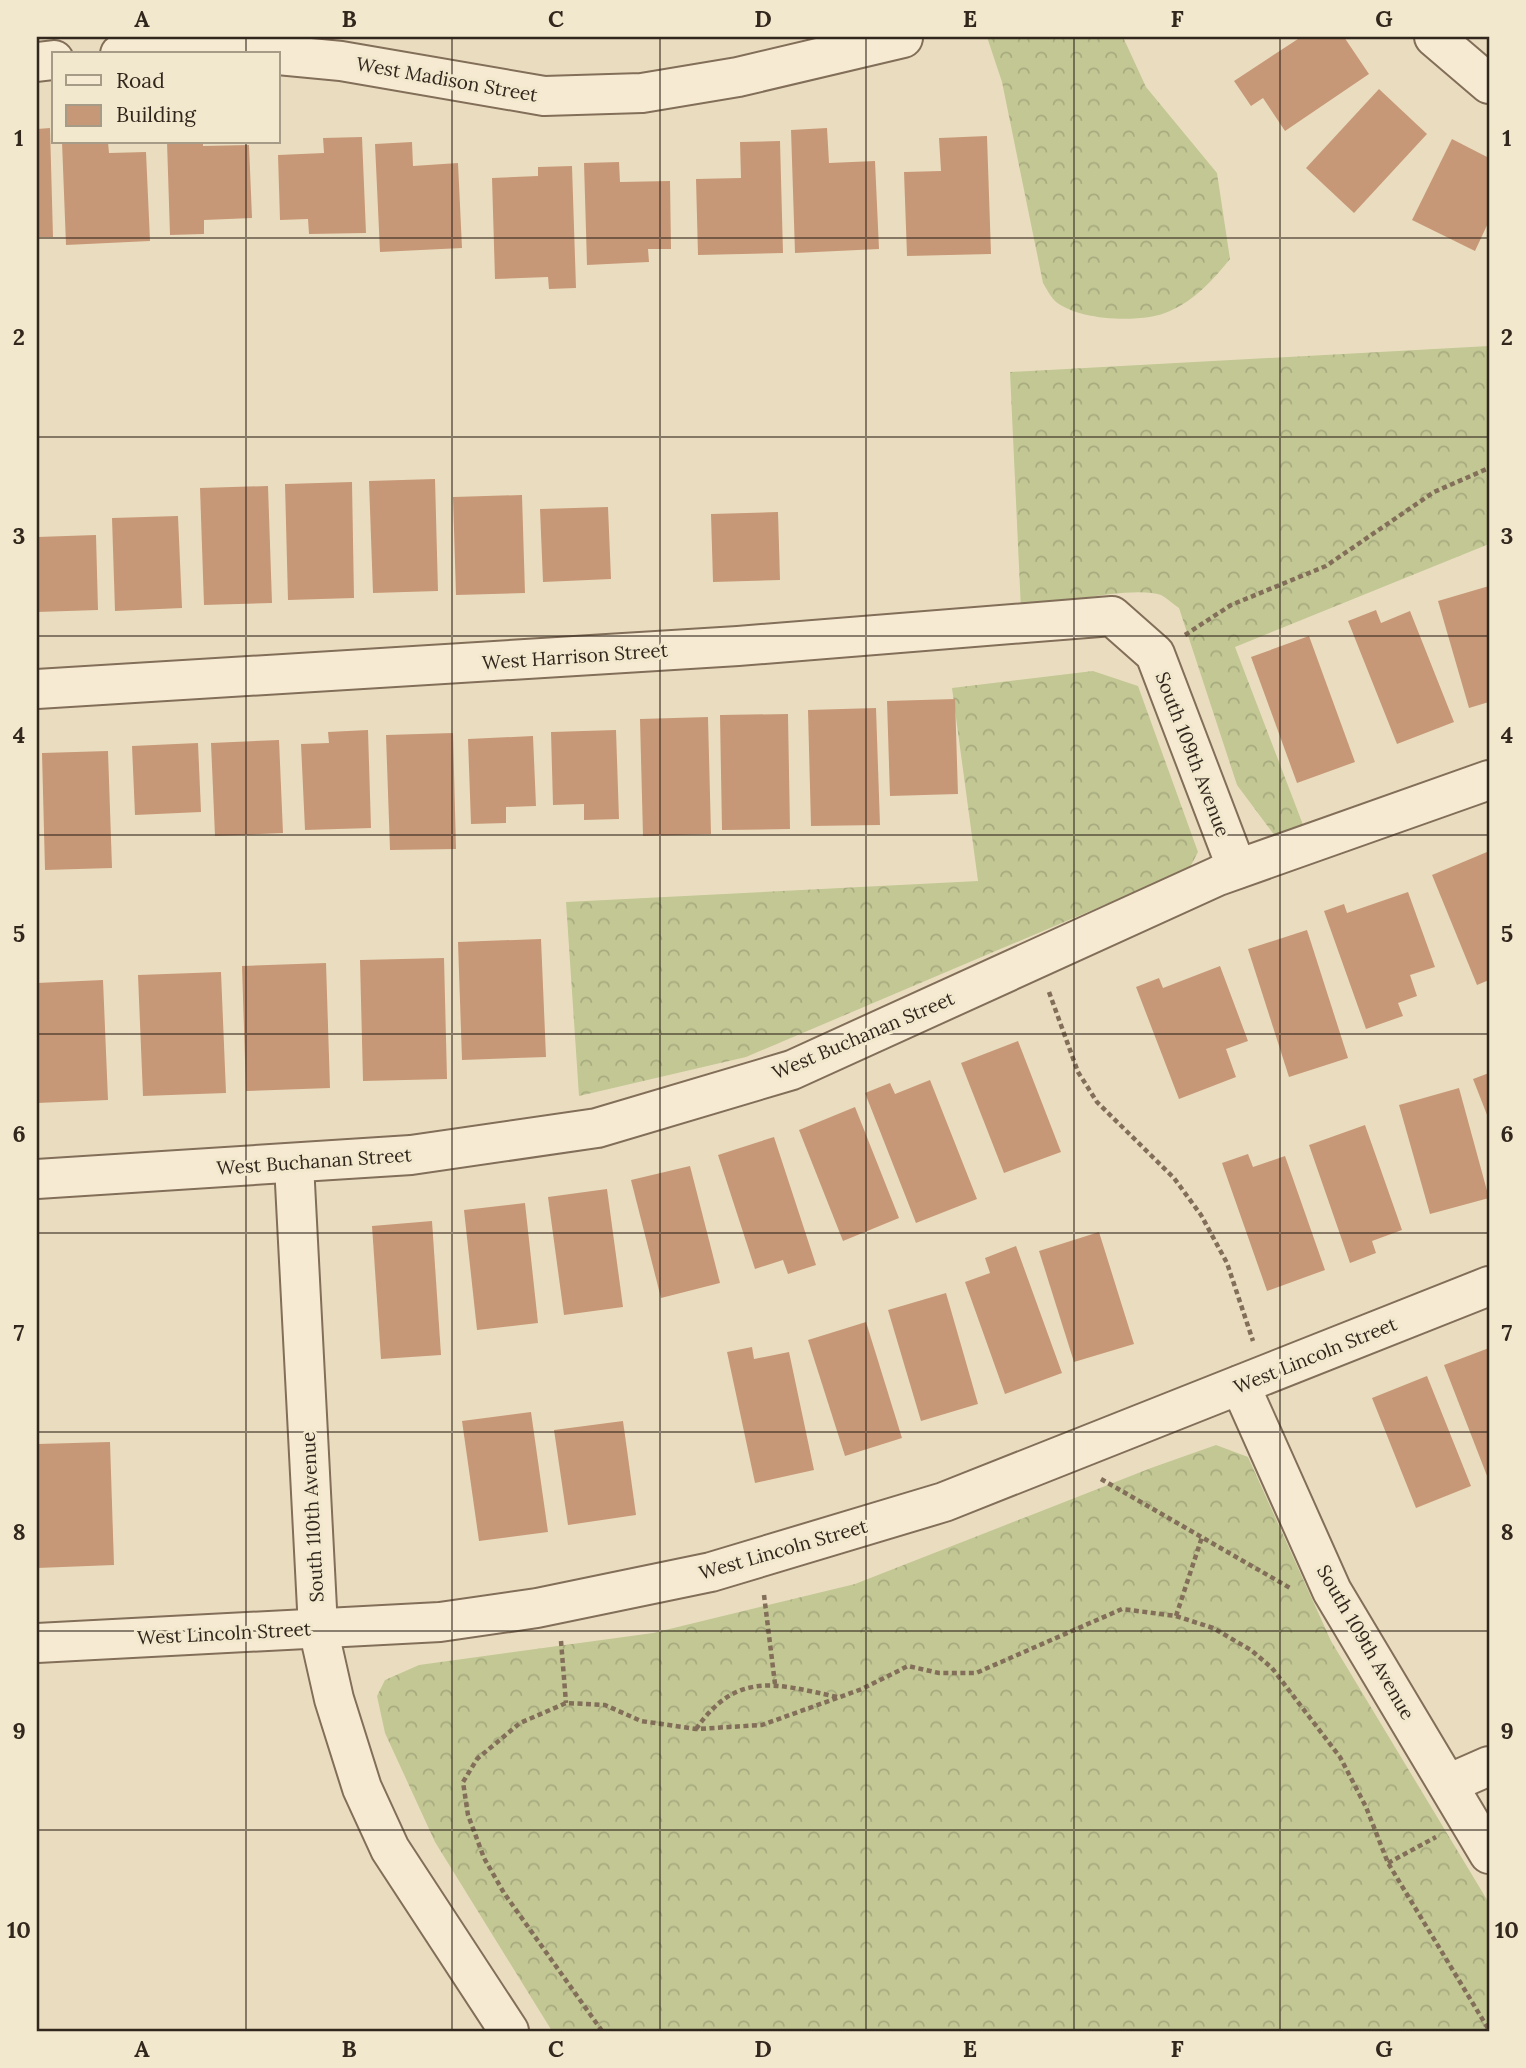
<svg xmlns="http://www.w3.org/2000/svg" width="1526" height="2068" font-family="Lora,serif">
  <style>
    .forest { fill: url(#forest-crowns) }
    .building { fill: #c79877 }
    .lines { fill: none; stroke-linecap: round; stroke-linejoin: round }
    .minor-casing { stroke: #826e59; stroke-width: 42 }
    .path { stroke: #826e59; stroke-width: 4.5; stroke-dasharray: 5 3.5; stroke-linecap: butt }
    .minor { stroke: #f6ebd2; stroke-width: 38 }
    .grid { fill: none; stroke: #32271c; stroke-width: 2; stroke-opacity: 0.55 }
    .labels { text-anchor: middle; stroke-width: 6; stroke-linejoin: round; paint-order: stroke }
    .street-label { font-size: 19px; fill: #32271c; stroke: #f2e8ce }
    .neatline { fill: none; stroke: #32271c; stroke-width: 2.5 }
    .grid-label { font-size: 23px; text-anchor: middle; font-weight: bold; fill: #32271c }
  </style>
  <defs>
    <pattern id="forest-crowns" width="20" height="18" patternUnits="userSpaceOnUse" patternTransform="scale(1.75)"><rect width="20" height="18" fill="#c2c794"/><path d="M2 6a3 3 0 1 1 6 0M12 15a3 3 0 1 1 6 0" fill="none" stroke="#a7ab7f"/></pattern>
  </defs>
  <rect width="100%" height="100%" fill="#eaddbf"/>
  <!-- forest -->
  <g class="forest">
    <path d="M987,37h136l23,50 71,86 13,86c-17,21 -35,41 -60,52 -27,13 -92,10 -115,-10 -5,-5 -9,-13 -12,-18l-41,-201z"/>
    <path d="M1489,346v198l-254,103 70,183 -30,6 -38,-51 -58,-177c-6,-4 -12,-10 -18,-13 -27,-10 -110,9 -140,15l-11,-238z"/>
    <polygon points="1093,671 1138,686 1198,852 1189,869 746,1057 579,1096 566,902 978,881 952,688"/>
    <polygon points="1216,1445 1248,1457 1331,1641 1489,1903 1489,2031 552,2031 435,1842 385,1733 377,1696 385,1680 419,1665 653,1633 855,1584 1151,1468"/>
  </g>
  <!-- building -->
  <g class="building">
    <polygon points="1301,37 1344,37 1369,74 1285,131 1263,98 1251,106 1234,81"/>
    <polygon points="1379,89 1427,134 1354,213 1306,168"/>
    <polygon points="50,128 53,237 37,237 37,129"/>
    <polygon points="827,128 829,163 875,161 879,249 795,253 791,130"/>
    <polygon points="987,136 991,254 907,256 904,172 941,171 939,138"/>
    <polygon points="362,137 366,233 309,234 308,219 280,220 278,155 324,153 323,138"/>
    <polygon points="1452,139 1489,158 1489,221 1475,251 1412,220"/>
    <polygon points="780,141 783,253 698,255 696,179 741,178 740,142"/>
    <polygon points="62,142 108,142 109,153 146,152 150,241 66,245"/>
    <polygon points="167,142 203,142 203,146 249,145 252,218 204,220 204,234 170,235"/>
    <polygon points="412,142 413,166 458,163 462,248 380,252 375,144"/>
    <polygon points="619,162 620,182 670,181 671,249 648,249 649,262 587,265 584,163"/>
    <polygon points="572,166 576,288 549,289 548,277 495,279 492,178 538,176 538,167"/>
    <polygon points="435,479 438,591 373,593 369,481"/>
    <polygon points="352,482 354,598 288,600 285,484"/>
    <polygon points="268,486 272,603 204,605 200,488"/>
    <polygon points="522,495 525,593 456,595 453,497"/>
    <polygon points="608,507 611,579 543,582 540,509"/>
    <polygon points="778,512 780,580 713,582 711,514"/>
    <polygon points="178,516 182,608 115,611 112,518"/>
    <polygon points="96,535 98,610 37,612 37,537"/>
    <polygon points="1489,586 1489,702 1469,708 1438,601"/>
    <polygon points="1376,610 1381,623 1410,611 1454,722 1397,744 1348,621"/>
    <polygon points="1309,636 1355,762 1297,783 1251,657"/>
    <polygon points="955,699 958,794 890,796 887,701"/>
    <polygon points="876,708 880,825 811,826 808,710"/>
    <polygon points="788,714 790,829 722,830 720,715"/>
    <polygon points="708,717 711,834 643,836 640,719"/>
    <polygon points="368,730 371,828 305,830 301,744 329,743 328,732"/>
    <polygon points="616,730 619,819 584,820 584,804 553,805 551,732"/>
    <polygon points="453,733 456,849 390,850 386,735"/>
    <polygon points="533,736 536,806 506,807 506,823 471,824 468,739"/>
    <polygon points="279,740 283,833 215,836 211,743"/>
    <polygon points="198,743 201,812 135,815 132,746"/>
    <polygon points="108,751 112,868 45,870 42,753"/>
    <polygon points="1487,852 1489,980 1477,985 1432,875"/>
    <polygon points="1408,892 1435,967 1410,975 1417,996 1398,1003 1403,1016 1366,1029 1324,911 1344,904 1347,913"/>
    <polygon points="1307,930 1348,1058 1289,1077 1248,949"/>
    <polygon points="541,939 546,1057 462,1060 458,942"/>
    <polygon points="444,958 447,1079 363,1081 360,960"/>
    <polygon points="326,963 330,1088 246,1091 242,966"/>
    <polygon points="1220,966 1248,1041 1226,1049 1236,1077 1179,1099 1136,987 1159,978 1163,988"/>
    <polygon points="221,972 226,1093 143,1096 138,975"/>
    <polygon points="103,980 108,1100 37,1103 37,983"/>
    <polygon points="1018,1041 1061,1152 1004,1173 961,1063"/>
    <polygon points="1489,1073 1489,1120 1473,1079"/>
    <polygon points="930,1080 977,1199 916,1223 865,1093 890,1083 895,1094"/>
    <polygon points="1459,1088 1489,1198 1430,1214 1399,1105"/>
    <polygon points="855,1107 899,1218 843,1241 799,1130"/>
    <polygon points="1365,1125 1402,1230 1372,1241 1376,1253 1350,1263 1309,1145"/>
    <polygon points="774,1137 816,1265 788,1274 783,1260 755,1269 718,1155"/>
    <polygon points="1248,1154 1253,1167 1285,1156 1325,1270 1267,1291 1222,1163"/>
    <polygon points="690,1166 720,1283 661,1298 631,1180"/>
    <polygon points="607,1189 623,1307 564,1315 548,1197"/>
    <polygon points="525,1203 538,1323 477,1330 464,1210"/>
    <polygon points="432,1221 441,1355 381,1359 372,1226"/>
    <polygon points="1099,1232 1134,1344 1074,1362 1039,1251"/>
    <polygon points="1016,1246 1062,1373 1005,1394 965,1282 990,1273 985,1258"/>
    <polygon points="946,1293 978,1404 921,1421 888,1310"/>
    <polygon points="866,1322 902,1438 845,1456 808,1340"/>
    <polygon points="752,1347 754,1359 789,1352 814,1470 755,1483 727,1352"/>
    <polygon points="1489,1348 1489,1481 1444,1365"/>
    <polygon points="1427,1376 1471,1486 1416,1508 1372,1398"/>
    <polygon points="531,1412 548,1532 479,1541 462,1421"/>
    <polygon points="623,1421 636,1515 568,1525 554,1430"/>
    <polygon points="110,1442 114,1565 37,1568 37,1444"/>
  </g>
  <g class="lines">
    <!-- minor casing -->
    <g class="minor-casing">
      <g id="minor">
        <polyline points="1434,37 1489,84"/>
        <polyline points="120,54 199,47 273,54"/>
        <polyline points="278,55 341,61 544,96 642,93 738,77 903,38"/>
        <polyline points="37,62 54,60"/>
        <polyline points="37,689 738,646 1112,616 1155,654 1237,869"/>
        <polyline points="294,1164 318,1628 334,1699 362,1788 390,1849 509,2031"/>
        <polyline points="37,1179 411,1155 597,1128 792,1070 1218,876 1489,780"/>
        <polyline points="1240,1385 1332,1591 1489,1854"/>
        <polyline points="37,1643 440,1622 537,1608 711,1572 944,1502 1489,1286"/>
        <polyline points="1448,1784 1489,1766"/>
      </g>
    </g>
    <!-- path -->
    <g class="path">
      <polyline points="1185,635 1231,605 1326,566 1434,492 1489,468"/>
      <polyline points="1049,992 1078,1072 1097,1102 1174,1178 1201,1215 1227,1263 1253,1341"/>
      <polyline points="1101,1479 1290,1588"/>
      <polyline points="764,1595 775,1684"/>
      <polyline points="1176,1616 1202,1537"/>
      <polyline points="561,1641 566,1703"/>
      <path d="M696,1729c41,-59 81,-45 141,-32"/>
      <polyline points="1388,1863 1436,1837"/>
      <polyline points="602,2031 504,1893 484,1858 468,1815 463,1782 477,1759 520,1723 566,1703 605,1705 641,1721 696,1729 762,1725 862,1689 908,1666 939,1673 976,1673 1122,1609 1176,1616 1213,1628 1251,1650 1272,1668 1340,1757 1366,1807 1388,1863 1489,2030"/>
    </g>
    <!-- minor -->
    <use href="#minor" class="minor"/>
  </g>
  <!-- grid -->
  <path class="grid" d="M246,37v17M452,37v1994M660,37v1994M866,37v1994M1074,37v1994M1280,37v1994M246,142v1889M37,238h1452M37,437h1452M37,636h1452M37,835h1452M37,1034h1452M37,1233h1452M37,1432h1452M37,1631h1452M37,1830h1452"/>
  <g class="labels">
    <!-- street labels -->
    <g class="street-label">
      <text transform="translate(447 79) rotate(10)" y="7">West Madison Street</text>
      <text transform="translate(575 656) rotate(-4)" y="7">West Harrison Street</text>
      <text transform="translate(1193 754) rotate(69)" y="7">South 109th Avenue</text>
      <text transform="translate(863 1035) rotate(-23)" y="7">West Buchanan Street</text>
      <text transform="translate(314 1161) rotate(-4)" y="7">West Buchanan Street</text>
      <text transform="translate(1315 1355) rotate(-22)" y="7">West Lincoln Street</text>
      <text transform="translate(312 1517) rotate(-93)" y="7">South 110th Avenue</text>
      <text transform="translate(783 1549) rotate(-16)" y="7">West Lincoln Street</text>
      <text transform="translate(224 1633) rotate(-3)" y="7">West Lincoln Street</text>
      <text transform="translate(1366 1642) rotate(60)" y="7">South 109th Avenue</text>
    </g>
  </g>
  <!-- border -->
  <rect width="1526" height="2068" fill="none" stroke="#f2e8ce" stroke-width="77"/>
  <!-- legend -->
  <rect x="52" y="52" width="228" height="91" fill="#f2e8ce" stroke="#a59b87" stroke-width="2"/>
  <rect x="66" y="75" width="35" height="10" fill="#f6ebd2" stroke="#a59b87" stroke-width="2"/>
  <text x="116" y="88" font-size="21" fill="#32271c">Road</text>
  <rect x="66" y="105" width="35" height="21" fill="#c79877" stroke="#a59b87" stroke-width="2"/>
  <text x="116" y="122" font-size="21" fill="#32271c">Building</text>
  <rect x="38" y="38" width="1450" height="1992" class="neatline"/>
  <g class="grid-label">
    <text x="142" y="27">A</text>
    <text x="349" y="27">B</text>
    <text x="556" y="27">C</text>
    <text x="763" y="27">D</text>
    <text x="970" y="27">E</text>
    <text x="1177" y="27">F</text>
    <text x="1384" y="27">G</text>
    <text x="19" y="146">1</text>
    <text x="1507" y="146">1</text>
    <text x="19" y="345">2</text>
    <text x="1507" y="345">2</text>
    <text x="19" y="544">3</text>
    <text x="1507" y="544">3</text>
    <text x="19" y="743">4</text>
    <text x="1507" y="743">4</text>
    <text x="19" y="942">5</text>
    <text x="1507" y="942">5</text>
    <text x="19" y="1142">6</text>
    <text x="1507" y="1142">6</text>
    <text x="19" y="1341">7</text>
    <text x="1507" y="1341">7</text>
    <text x="19" y="1540">8</text>
    <text x="1507" y="1540">8</text>
    <text x="19" y="1739">9</text>
    <text x="1507" y="1739">9</text>
    <text x="19" y="1938">10</text>
    <text x="1507" y="1938">10</text>
    <text x="142" y="2057">A</text>
    <text x="349" y="2057">B</text>
    <text x="556" y="2057">C</text>
    <text x="763" y="2057">D</text>
    <text x="970" y="2057">E</text>
    <text x="1177" y="2057">F</text>
    <text x="1384" y="2057">G</text>
  </g>
</svg>
